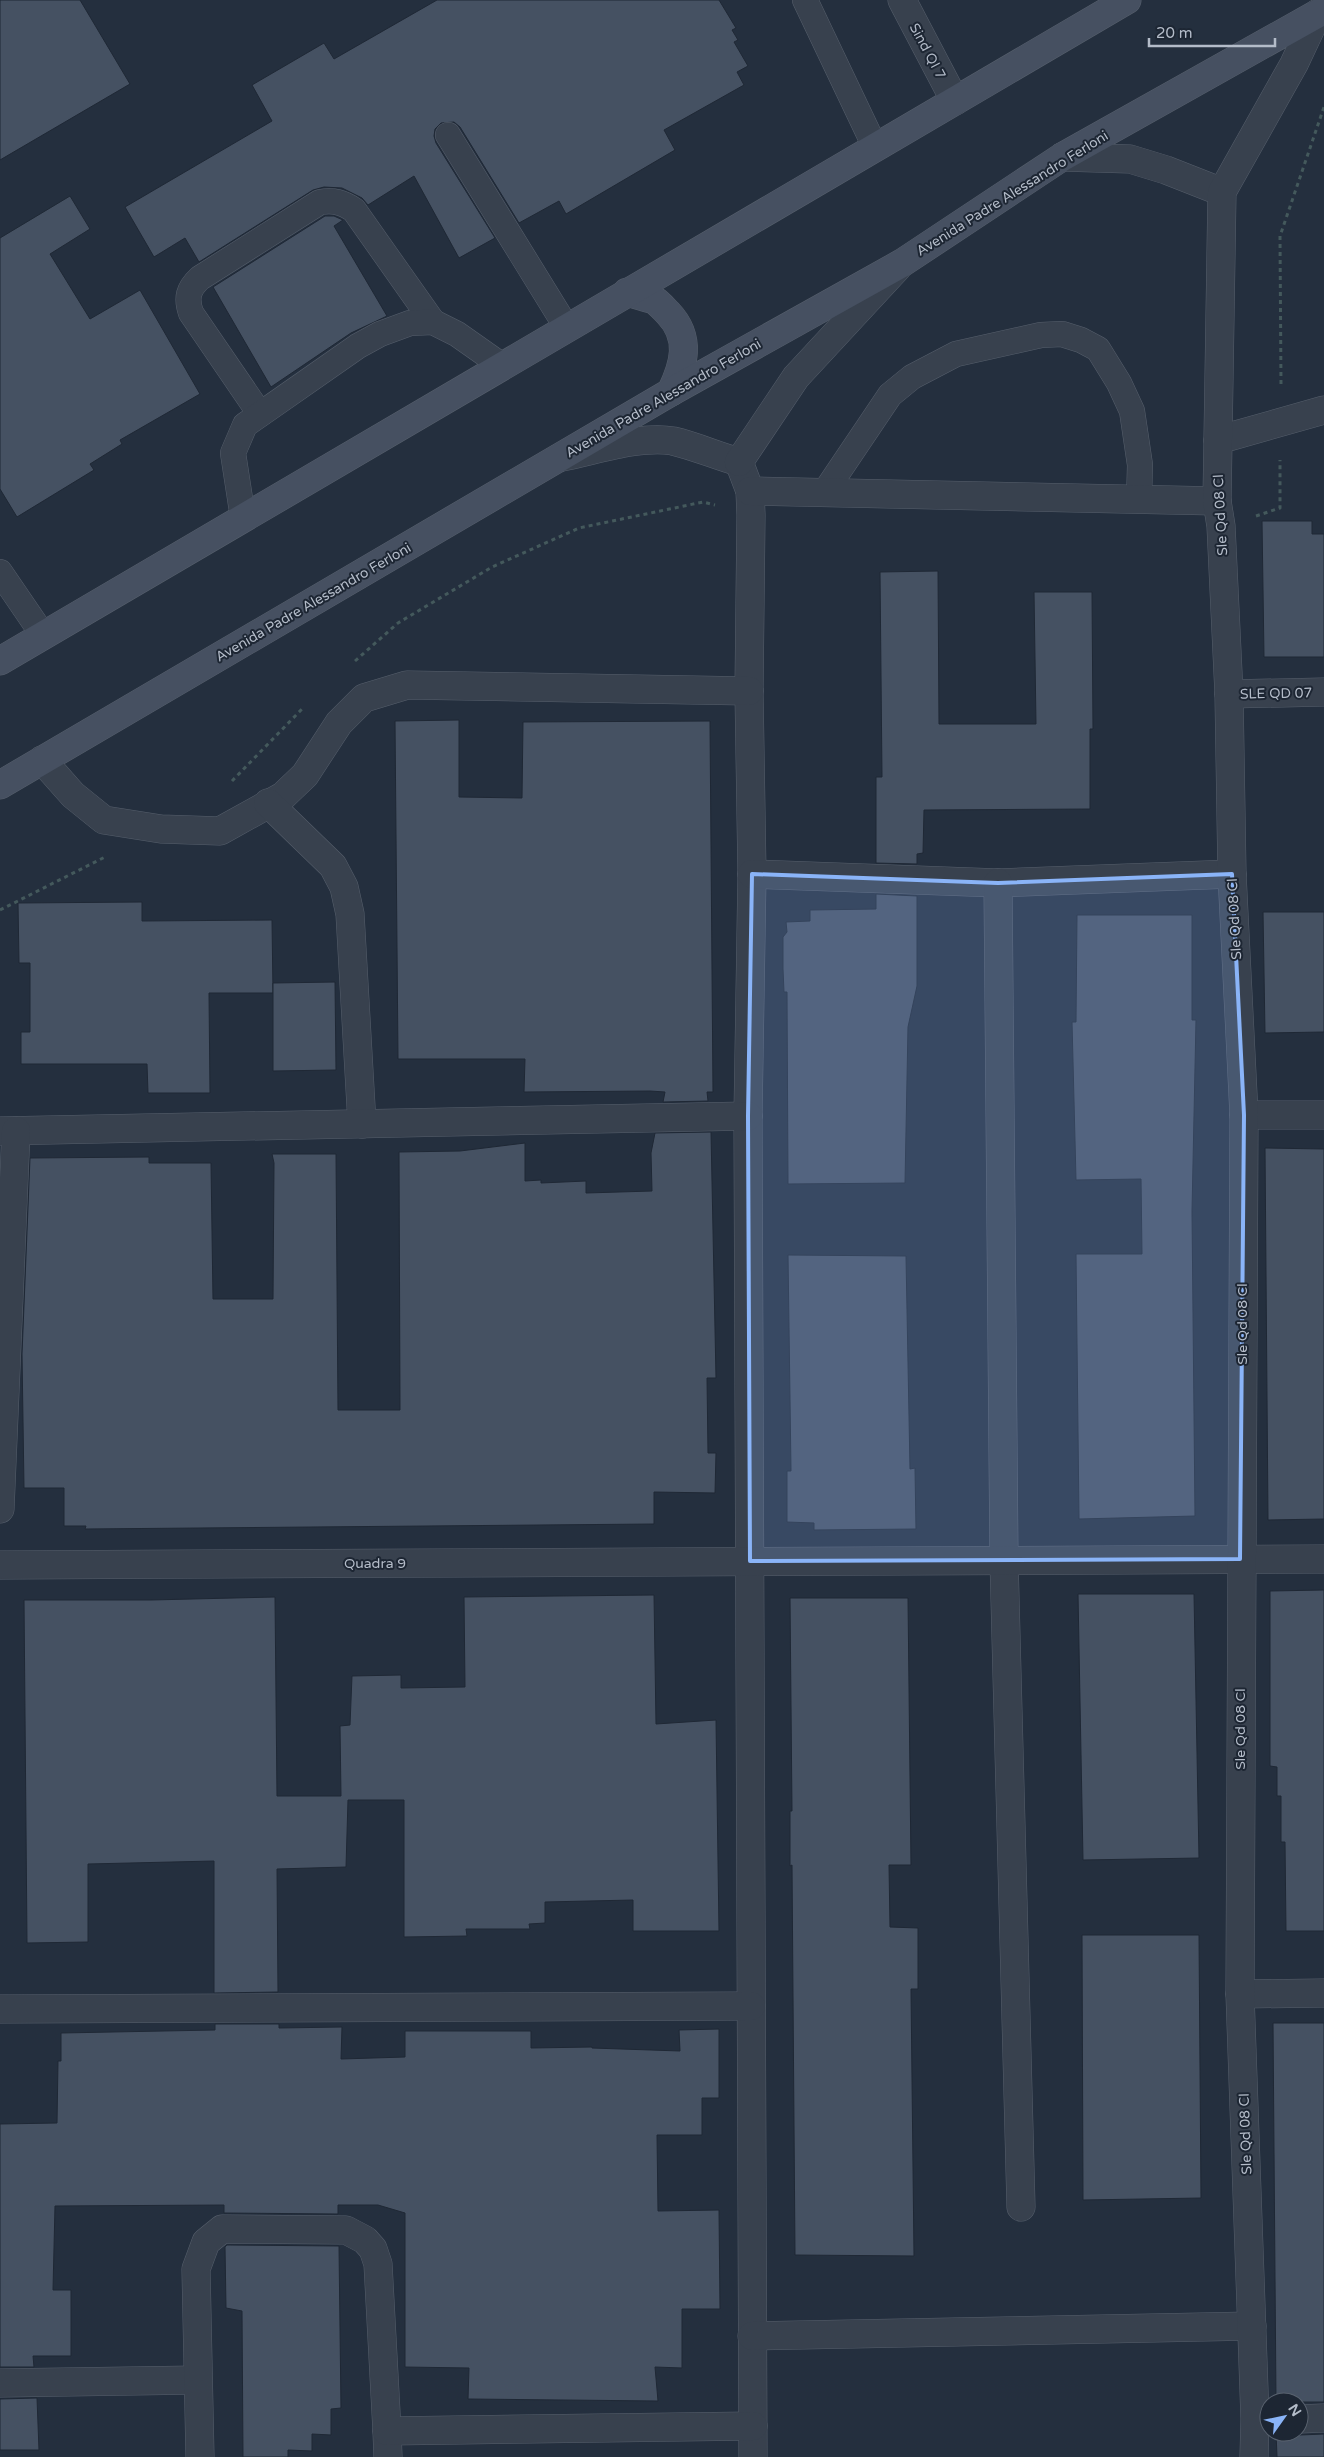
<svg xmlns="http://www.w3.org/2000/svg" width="1324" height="2457" font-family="'Varela Round',sans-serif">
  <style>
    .building { fill: #455162; stroke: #1f2835 }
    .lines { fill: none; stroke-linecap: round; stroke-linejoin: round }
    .lane-casing { stroke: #565f6c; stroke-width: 26 }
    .street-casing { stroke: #565f6c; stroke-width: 29 }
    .secondary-casing { stroke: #565f6c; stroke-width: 29 }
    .path { stroke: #44595c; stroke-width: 3; stroke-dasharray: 4 4; stroke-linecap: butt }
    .lane { stroke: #38414e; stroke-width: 25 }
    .street { stroke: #38414e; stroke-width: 28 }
    .secondary { stroke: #465061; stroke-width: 28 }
    .marked { fill: #8ab4f8; fill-opacity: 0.2; stroke: #8ab4f8; stroke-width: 4; stroke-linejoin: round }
    .labels { text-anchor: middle; stroke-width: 4; stroke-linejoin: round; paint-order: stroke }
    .street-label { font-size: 14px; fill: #b4bcc9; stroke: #1d2633 }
  </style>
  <rect width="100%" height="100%" fill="#242f3e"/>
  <!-- building -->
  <g class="building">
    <polygon points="0,0 80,0 130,84 0,160"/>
    <polygon points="437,0 719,0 736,28 732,30 738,40 734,42 748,66 737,72 744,85 664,130 675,150 566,214 559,201 519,223 460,127 454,122 441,123 435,129 434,136 436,143 495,238 459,258 414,176 368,205 362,198 342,188 324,187 313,190 199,262 185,238 154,257 125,207 272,121 252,85 324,43 334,59"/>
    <polygon points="70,196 90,229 50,254 90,319 140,290 200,394 120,440 122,444 90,464 94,470 17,517 0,489 0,238"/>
    <polygon points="325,216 334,216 343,220 334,226 387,316 351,333 271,387 213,287"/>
    <polygon points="1262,521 1312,521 1312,534 1324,534 1324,657 1264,657"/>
    <polygon points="938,571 939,724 1036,724 1034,592 1092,592 1093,729 1090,729 1090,809 924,810 923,853 917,854 917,864 876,863 876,777 882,777 880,572"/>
    <polygon points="459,720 459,797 522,798 523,722 710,721 713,1092 707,1092 708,1101 663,1102 665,1092 650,1091 524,1092 525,1059 398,1059 395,721"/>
    <polygon points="876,894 917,896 917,986 908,1027 905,1183 788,1184 787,992 784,992 783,969 783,937 787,932 786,922 810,921 810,910 876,909"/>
    <polygon points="142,902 142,921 272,920 273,993 209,993 210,1093 148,1093 147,1064 21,1064 21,1032 30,1032 30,963 19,963 18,903"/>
    <polygon points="1263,912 1324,912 1324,1032 1265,1033"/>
    <polygon points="1077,915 1192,915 1192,1020 1196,1020 1192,1211 1195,1516 1079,1519 1076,1254 1142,1254 1141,1179 1076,1180 1072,1022 1076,1022"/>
    <polygon points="335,982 336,1070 273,1071 273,983"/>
    <polygon points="711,1132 716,1378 707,1378 708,1453 716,1453 715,1493 654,1492 654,1524 85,1529 86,1526 64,1526 64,1488 24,1488 22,1354 30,1158 149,1157 149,1163 211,1163 213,1299 273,1299 274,1163 272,1154 336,1154 338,1410 400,1410 399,1152 460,1151 525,1143 525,1181 541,1180 541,1183 586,1181 586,1193 652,1191 651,1153 655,1133"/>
    <polygon points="1265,1148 1324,1149 1324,1519 1268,1520"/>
    <polygon points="788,1255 906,1256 910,1469 915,1468 916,1529 814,1530 814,1523 787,1522 787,1471 791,1471"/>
    <polygon points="1324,1590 1324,1931 1286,1931 1285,1842 1281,1842 1281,1796 1277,1796 1277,1767 1270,1766 1270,1591"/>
    <polygon points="1078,1594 1194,1594 1199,1858 1083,1860"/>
    <polygon points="654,1595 656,1724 716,1720 719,1931 633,1931 633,1900 545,1902 545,1923 529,1924 530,1929 466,1929 467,1936 404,1937 404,1800 348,1800 346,1867 277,1869 278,1992 214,1993 214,1861 88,1864 88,1942 27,1943 24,1600 151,1600 275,1597 277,1796 341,1796 340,1726 350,1725 352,1676 401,1675 401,1688 465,1687 464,1597"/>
    <polygon points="790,1598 908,1598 911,1865 889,1865 890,1927 918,1928 918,1989 911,1989 914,2256 795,2255 792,1865 790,1866 790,1811 792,1811"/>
    <polygon points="1082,1935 1199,1935 1201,2198 1083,2200"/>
    <polygon points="1273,2023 1324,2023 1324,2402 1276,2402"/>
    <polygon points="215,2024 279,2024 279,2028 342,2027 341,2059 405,2057 405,2031 531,2031 531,2048 592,2047 592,2048 680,2051 679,2030 719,2029 719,2098 702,2098 702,2135 657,2135 658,2211 719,2210 720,2309 682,2309 682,2368 655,2367 658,2401 468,2399 469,2368 405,2367 405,2213 378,2205 338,2205 338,2214 224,2213 224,2205 55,2206 53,2290 71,2290 71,2356 33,2356 34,2367 0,2367 0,2124 57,2123 58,2061 61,2061 61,2033 215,2030"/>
    <polygon points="227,2245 339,2246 341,2408 331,2409 331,2435 312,2434 312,2451 288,2450 288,2457 243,2457 242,2311 226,2308 225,2247"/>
    <polygon points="37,2398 39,2450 0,2450 0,2399"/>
    <polygon points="1276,2432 1300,2435 1324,2434 1324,2457 1277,2457"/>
  </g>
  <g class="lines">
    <!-- lane casing -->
    <g class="lane-casing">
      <g id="lane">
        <polyline points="805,0 875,147"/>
        <polyline points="448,135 567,328"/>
        <path d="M260,414l-69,-101c-5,-15 -3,-24 9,-35l120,-76c14,-2 22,0 34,8l79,112"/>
        <polyline points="824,493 890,395 912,377 956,354 1041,335 1062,334 1081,340 1098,349 1119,383 1132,411 1140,465 1139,500"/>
        <polyline points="243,518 233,453 245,425 358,346 380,334 410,323 433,322 457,334 501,365"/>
        <polyline points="0,572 43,635"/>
      </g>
    </g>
    <!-- street casing -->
    <g class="street-casing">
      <g id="street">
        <polyline points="902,0 955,101"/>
        <polyline points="1062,157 1130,159 1166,170 1222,192"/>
        <polyline points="1218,440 1324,410"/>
        <path d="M562,457c32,-6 79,-22 111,-16 22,5 44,15 66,21"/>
        <polyline points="739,462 750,491 751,515 749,691 752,874 748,1116 753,2457"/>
        <polyline points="739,462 796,377 897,268"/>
        <polyline points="750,491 1217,501"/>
        <polyline points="1229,694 1324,692"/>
        <polyline points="42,760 73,795 104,820 161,829 220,831 283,796 305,775 339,723 364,698 407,685 749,691"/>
        <polyline points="268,803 333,866 344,887 350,914 362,1124"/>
        <polyline points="752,874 998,883 1232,874"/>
        <polyline points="998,883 1004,1560 1021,2207"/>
        <polyline points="1244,1115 1324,1115"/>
        <polyline points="0,1131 748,1116"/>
        <polyline points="0,1509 16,1131"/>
        <polyline points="0,1565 1324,1559"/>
        <polyline points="1240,1994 1324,1993"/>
        <polyline points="0,2009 751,2006"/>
        <polyline points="752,2336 1252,2326"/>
        <polyline points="0,2383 197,2380"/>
        <polyline points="1299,2419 1324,2418"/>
        <polyline points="387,2431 388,2457"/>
        <polyline points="200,2457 196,2269 206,2242 222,2229 346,2230 365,2240 373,2249 378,2264 387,2431 753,2426"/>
        <polyline points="1254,2457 1255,2419 1240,1994 1244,1115 1232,874 1229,694 1221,526 1217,501 1222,192 1294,64 1318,13"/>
      </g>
    </g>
    <!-- secondary casing -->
    <g class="secondary-casing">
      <g id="secondary">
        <path d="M627,292c9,3 18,5 27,8 5,3 10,9 14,13 24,25 16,52 3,79"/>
        <polyline points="0,661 1127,0"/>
        <polyline points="0,785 671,392 902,263 1062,157 1324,10"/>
      </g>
    </g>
    <!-- path -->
    <g class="path">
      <polyline points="1281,384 1280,236 1324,107"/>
      <polyline points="1256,516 1280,508 1280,460"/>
      <polyline points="355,661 398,623 492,567 579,528 703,502 715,505"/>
      <polyline points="232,781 302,709"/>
      <polyline points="0,910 105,857"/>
    </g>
    <!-- lane -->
    <use href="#lane" class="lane"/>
    <!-- street -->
    <use href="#street" class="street"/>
    <!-- secondary -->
    <use href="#secondary" class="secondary"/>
  </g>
  <!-- marked area -->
  <path class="marked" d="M752,874l246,9 234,-9 12,241 -4,444 -490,2 -2,-445z"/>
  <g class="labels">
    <!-- street labels -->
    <g class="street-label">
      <text transform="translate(928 51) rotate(62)" y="5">Sind QI 7</text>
      <text transform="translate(1012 193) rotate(-32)" y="5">Avenida Padre Alessandro Ferloni</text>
      <text transform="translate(663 398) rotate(-30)" y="5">Avenida Padre Alessandro Ferloni</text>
      <text transform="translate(1220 515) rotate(-93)" y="5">Sle Qd 08 Cl</text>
      <text transform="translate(313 602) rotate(-30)" y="5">Avenida Padre Alessandro Ferloni</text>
      <text transform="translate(1276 693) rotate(-1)" y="5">SLE QD 07</text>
      <text transform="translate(1234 919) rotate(-93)" y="5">Sle Qd 08 Cl</text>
      <text transform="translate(1242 1324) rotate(-90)" y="5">Sle Qd 08 Cl</text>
      <text x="375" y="1568">Quadra 9</text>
      <text transform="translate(1240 1729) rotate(-90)" y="5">Sle Qd 08 Cl</text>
      <text transform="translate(1245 2134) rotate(-92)" y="5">Sle Qd 08 Cl</text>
    </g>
  </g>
  <!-- north arrow -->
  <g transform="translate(1284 2417) rotate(57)"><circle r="24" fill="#1d2633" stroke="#59626f"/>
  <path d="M0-4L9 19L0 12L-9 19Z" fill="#8ab4f8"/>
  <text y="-8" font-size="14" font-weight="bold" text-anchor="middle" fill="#b4bcc9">N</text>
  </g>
  <!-- scale -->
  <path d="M1149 38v8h126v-8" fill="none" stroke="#b4bcc9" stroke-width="2.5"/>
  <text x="1156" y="38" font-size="15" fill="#b4bcc9" stroke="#1d2633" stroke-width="4" paint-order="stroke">20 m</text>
</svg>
